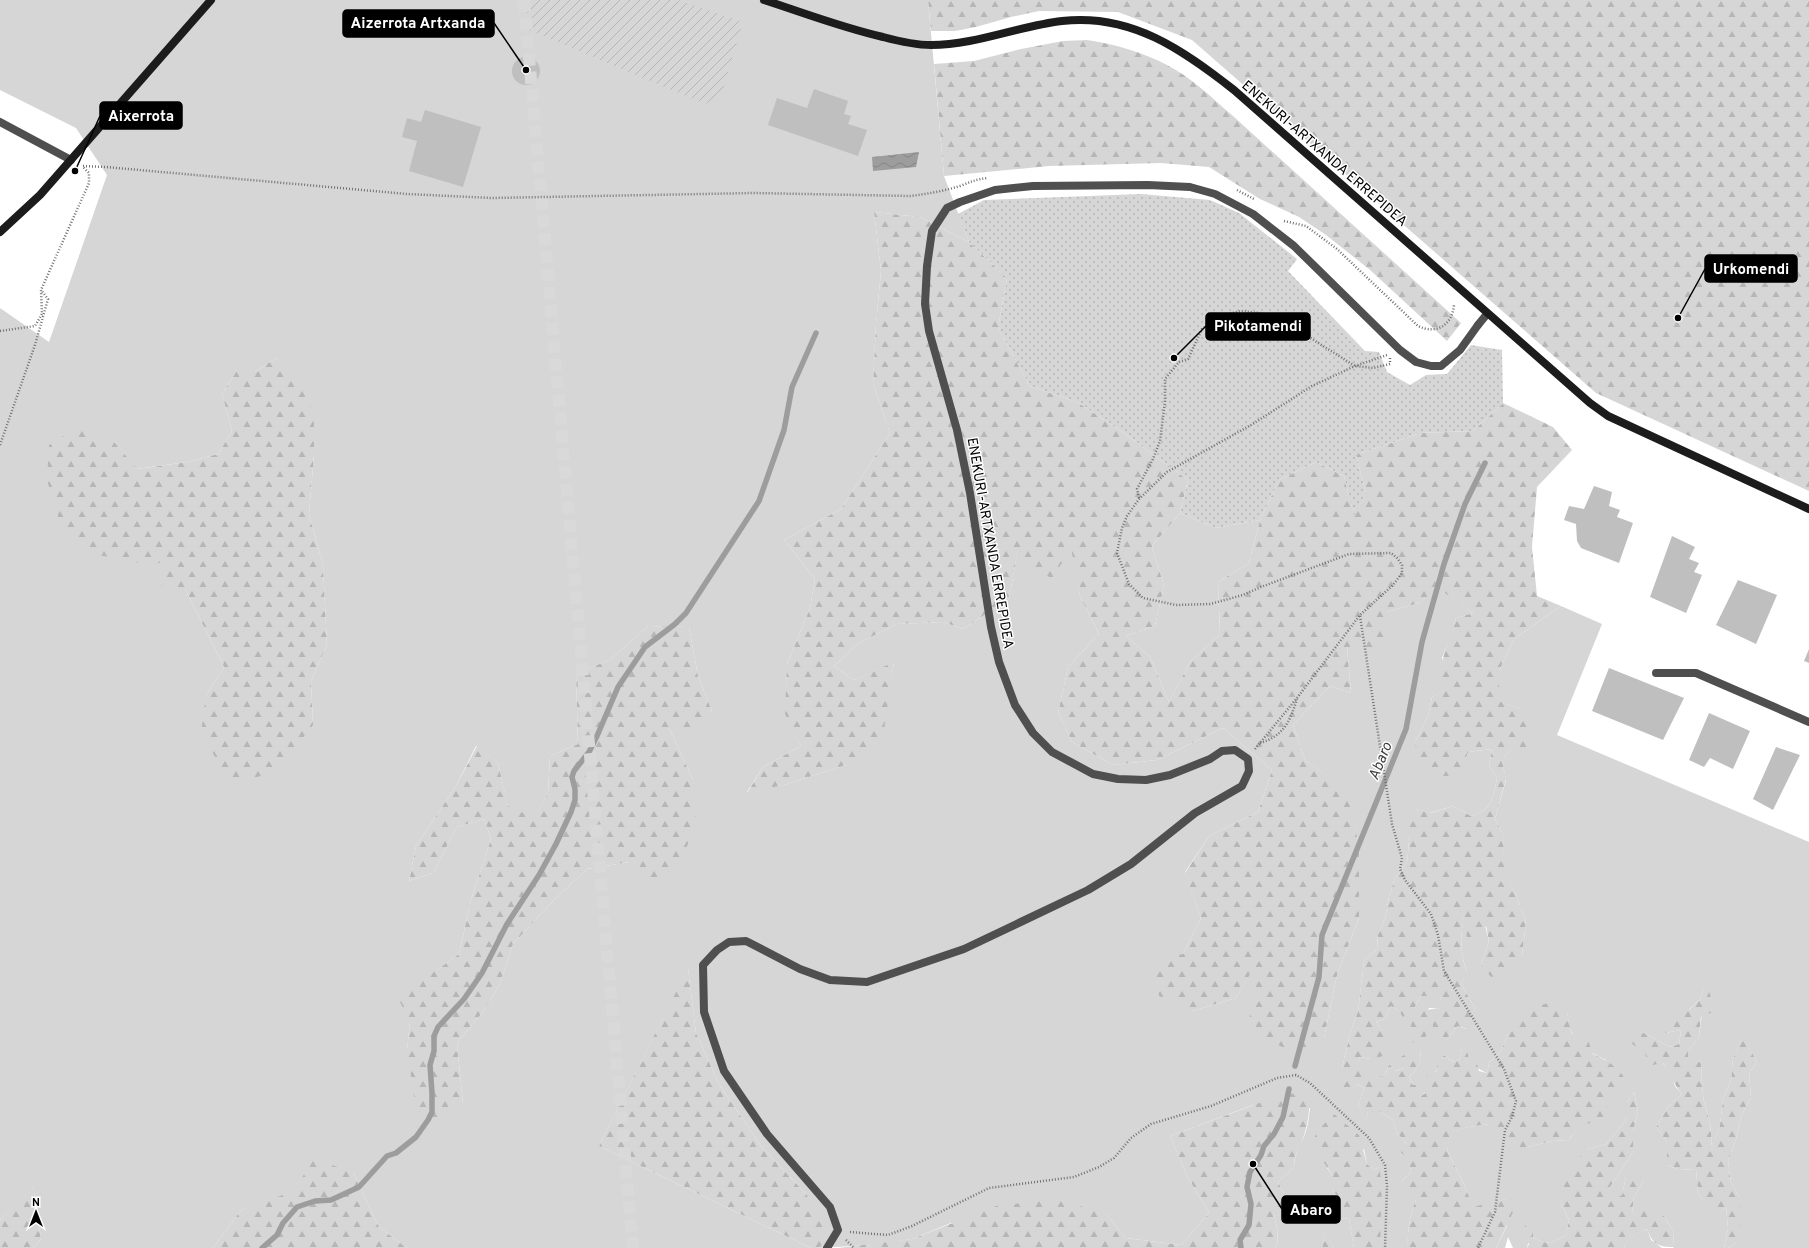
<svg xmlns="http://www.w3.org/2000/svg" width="1809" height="1248" font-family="Overpass,sans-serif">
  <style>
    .grass { fill: #d6d6d6; fill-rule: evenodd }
    .forest { fill: url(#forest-firs) }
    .park { fill: url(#park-dots) }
    .garden { fill: url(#garden-furrows) }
    .water { fill: url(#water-waves) }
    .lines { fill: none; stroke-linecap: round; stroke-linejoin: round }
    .stream { stroke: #9d9d9d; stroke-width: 5.5 }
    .building { fill: #bfbfbf }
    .highway-tunnel { stroke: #d9d9d9; stroke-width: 12; stroke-dasharray: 12 6; stroke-linecap: butt }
    .path { stroke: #717171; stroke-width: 2.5; stroke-dasharray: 1 2; stroke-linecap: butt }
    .lane { stroke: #4f4f4f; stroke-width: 8 }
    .street { stroke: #4f4f4f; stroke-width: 8 }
    .secondary { stroke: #1c1c1c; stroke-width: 8 }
    .labels { text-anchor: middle; stroke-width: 3; stroke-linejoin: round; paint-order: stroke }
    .street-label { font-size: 14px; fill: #000; stroke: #fff }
    .water-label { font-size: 15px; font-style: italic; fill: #3e3e3e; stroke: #fff }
    .leader { fill: none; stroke: #000; stroke-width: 1.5 }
    .callout-dot { fill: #000; stroke: #fff; stroke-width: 1.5 }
    .callout { fill: #000; stroke: #000; stroke-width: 1.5 }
    .callout-label { font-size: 15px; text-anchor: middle; font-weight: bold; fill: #fff }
  </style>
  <defs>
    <pattern id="forest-firs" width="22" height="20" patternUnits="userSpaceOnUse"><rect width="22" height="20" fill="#d6d6d6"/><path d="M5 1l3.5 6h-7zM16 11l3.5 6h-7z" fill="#b6b6b6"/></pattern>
    <pattern id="park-dots" width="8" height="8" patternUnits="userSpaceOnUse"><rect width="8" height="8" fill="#d6d6d6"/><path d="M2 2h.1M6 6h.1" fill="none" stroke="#b6b6b6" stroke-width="1.8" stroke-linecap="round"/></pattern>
    <pattern id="garden-furrows" width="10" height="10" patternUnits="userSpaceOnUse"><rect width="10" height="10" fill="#d6d6d6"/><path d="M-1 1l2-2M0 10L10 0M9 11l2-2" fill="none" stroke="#b6b6b6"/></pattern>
    <pattern id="water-waves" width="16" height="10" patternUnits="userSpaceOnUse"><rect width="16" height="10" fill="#9d9d9d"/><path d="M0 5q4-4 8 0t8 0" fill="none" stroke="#858585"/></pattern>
  </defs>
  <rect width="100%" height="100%" fill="#fff"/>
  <!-- grass -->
  <g class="grass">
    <path d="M0,0h928l16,176 25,66 -49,-25 -46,-5 7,59 -5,52 -3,61 17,49 -49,76 -57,31 31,39 -5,29 -23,56 -1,50 15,32 -38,21 -16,25 40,-8 59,-19 42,-68 6,-34 -40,17 -20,-14 25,-23 38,-19 46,-2 20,7 46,-30 8,-45 55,-7 8,49 19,38 -31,33 -10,46 14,29 41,23 44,-5 66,-32 49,42 -14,42 -49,24 -24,36 16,46 -18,36 9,57 44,-13 20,-35 68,75 13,-63 22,-57v-73l-14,-56 -40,-29 -12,-35 37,-39 21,7 -4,-47 40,-34 32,-9 19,-16 35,26 -17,5 -5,17 -9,23 8,31 -18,8 -4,19 -13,26 53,10 24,-3 -3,16 8,13c-4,20 -5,32 -26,38l-18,-10 -23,7 -13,-4 -13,11 5,21 -2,22 -12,15 -6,19 -4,22 -7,15 -1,15 -13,12 -6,50 -8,23 -8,34 6,25 10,-9 6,4 -6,17 8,14 2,-7h12l13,8 4,13 10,11 4,28 -10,10 15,17c-6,16 -9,32 -8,49h-28l-1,-81 -5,3 -7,-6 -3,-15 -37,19 6,8v14l8,12v16l8,1 5,29h-20l-9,-15 -3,15h-46c4,-10 0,-24 -2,-34l12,-16 -8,-16 16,-15c0,-16 10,-25 13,-40 2,-6 2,-13 3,-19l-57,-3 -83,31 17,40 22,37 -28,32 -55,-7 -20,-24 -155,9 -39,16 -41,6 1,3h-5l3,-3 -52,3 7,-4 -19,-50 -45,-48 -42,-62 -23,-51 -8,-64 -89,177 212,102h-404l-28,-21 -26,-55 -112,38 -28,38h-180l8,-9 -8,-53 -33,34v-912l49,34 58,-167 -31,-47 -76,-38zM276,358l38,56v41l-5,59 14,51 4,80 -16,36 2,44 -107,-30 18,-28 -39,-78 -15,-26h-30l-25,-120 21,26 51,-7 31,-8 14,-23 -10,-37 14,-22h19zM648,626l41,1 9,49 14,35 -43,17 24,52 -63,82 -43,7 -35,33 -39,42 -14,42 -17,27 -25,30 6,61 -56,-54 3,-28 27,-52 22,-16 12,-54 20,-61 -7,-20 -27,8 -24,46 -24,8 7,-35 40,-60 20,-40 22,17 10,44 26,12 14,-26 2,-37 28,-12 -2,-70 35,-15z"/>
    <polygon points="1180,513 1216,528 1260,520 1249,563 1218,582 1220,634 1190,662 1169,702 1150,657 1126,636 1155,626 1164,586 1152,546"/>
    <path d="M1561,606l41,18 -45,111 252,107v406h-81l8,-5 3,-46 -8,-15 -3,-21 8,-22 5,-22 10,-20 -2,-24 8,-11 -14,-25 -10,22 -2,21 -8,19 -3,26 -8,23 -2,-26 -6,-20 -2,-16 -1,-25 -13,7v-16l11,-15 7,-55 -6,17 -35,34 16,-3 -2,14 -9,3 -30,-16 32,45 3,10 7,8 -14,13 -12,20 11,15v23l12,5 17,-1 2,24 18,24 10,-10 2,21 -4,20h-51l1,-1 -1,-16 -10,-17 -25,4 -6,-6 2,-15 9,-15 -17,-5 -4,18 -12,7v-15l23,-35v-21l5,-19 -4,-20 -7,10v16l-10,13 -11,13 -19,5 -26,55 8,16 -3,15c-13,8 -19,11 -33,2v-17l-6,28h-14l-5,-11 -3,11h-9l11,-22 -1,-27 -33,9 -9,-24 -17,-34 4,-18 18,-5 20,-3 39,23 24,-6 17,-1 8,-11 9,-6 20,-63c-13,-6 -29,-15 -35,-29 -2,-5 -3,-13 -4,-19l-59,22 -7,17 -12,12 -2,10 -18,-9 -7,-16 -2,11 -7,3 -9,-7c-9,13 -11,32 -24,42l-11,-20c9,-9 14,-15 11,-27l-16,18 -9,3 -6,-7 -4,12 -10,1 -19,-9 4,-11 11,2 3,-15 9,-13 -7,-9 9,-3 6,-13 8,5 15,-2 7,-13h19l2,12h-13l-20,34 25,-20 9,25 6,-11 9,-10 8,3 9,-21 -14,-24 6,-11c-7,-23 -7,-33 -3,-58l21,11 4,15 -8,24 41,-9 4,-34 -10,-28 -12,-18 -1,-42 -8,-15 11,-39 -4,-19 9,-12 9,-40 -22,-8 1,-30 15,-32z"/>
    <path d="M1647,1229l4,11 11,8h-38c2,-11 14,-15 23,-19z"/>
  </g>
  <!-- forest -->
  <g class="forest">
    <polygon points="928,0 1809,0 1809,491 1596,393 1192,40 1118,12 1039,11 1011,17 976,27 955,31 931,31"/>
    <path d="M1087,40c28,4 55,12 80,25 24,12 45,33 66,51l228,207 -14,18 -78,-72 -43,-34 -27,-18 -39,-18 -51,-32 -48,-4 -112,3 -105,10 -10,-112 40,-3 47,-12 42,-8z"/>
    <path d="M874,212l46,5 49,25 38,36 -9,50 32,58 49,17 45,30 64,47 -8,33 -28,33 12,40 -9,40 -29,10 24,21 19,45 21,-40 30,-28 -2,-52 31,-19 11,-43 19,-40 37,-18 28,14 10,39 12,-22 -10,-38 64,-22 53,-2 30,-28 50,24 19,23 -35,37 -5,60 5,49 24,10 -47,33 -15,32v30l21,8 10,19 -4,19 -15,2 -9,12 4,18 -11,40 8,15 2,42 11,18 10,28 -4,34 -12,16 -19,5 -10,-12 8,-24 -3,-15 -10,14 -9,-2 -3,-21c-4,22 -4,34 3,56l-6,11 14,24 -8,21 -9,-3 -9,10 -6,12 -11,-9 1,-16 -11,20 -13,-1c0,-24 8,-33 32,-34l-1,-12h-19l-7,13 -11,8 -4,-6 -8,-5 -6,13 -9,3 7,9 11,2 -10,9 -9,2 8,12 -12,3 -11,-2 -3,10 13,2 5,8 10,-1 4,-12 7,7 8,-3 -3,-11 8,-5 11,-2c3,12 -2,18 -11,27l4,8h6l1,12 5,-4 -1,-13 5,-7 7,-1 2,-9 6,-8 9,7 7,-3 2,-12 6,7 1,10 7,-4 3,11 8,2 2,-10 12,-12 7,-17 28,-28 17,-4 14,10 4,20 7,9 10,-1 5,14c15,7 24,12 33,26l-9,16 -9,-3v15l-8,14c-17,1 -21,4 -31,18l-17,1 -24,6h-10l-25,-12 -4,-11 -20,3 -17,5 -5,18 17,34 9,23 33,-8 8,11 -18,38h-88c-1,-17 2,-33 8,-49l-11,-4 -4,-13 10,-10 -3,-14 -10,-8 9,-6 -10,-11 -4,-13 -13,-8h-12l-2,8 -8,-15 6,-17 -6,-4 -10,10 -6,-10v-16l8,-34 8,-23 6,-50 13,-12 1,-15 7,-15 4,-22 6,-19 12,-15 2,-22 -6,-21 14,-11 14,4 22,-7 18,10c21,-6 22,-18 26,-38l-8,-13 3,-16 -24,3 -9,23 -27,2 -14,-15 -3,-20 13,-26 4,-19 17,-8c-1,-2 -5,-5 -6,-7 -7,-16 9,-48 13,-64l17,-5 -35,-25 -19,15 -32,9 -5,36 -35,-1 4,46 -21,-7 -37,39 12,35 41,29 13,56v73l-22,57 -13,63 -24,17 -52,-24 8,-67 -20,34 -44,13 -33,-15 -7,-35 31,-7 18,-36 -16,-45 24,-37 49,-24 14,-42 -49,-42 -66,32 -44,5 -41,-23 -14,-29 10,-46 31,-33 -19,-38 -9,-48 -19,31 -35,-24 -8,44 -46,30 -20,-7 -46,2 -38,19 -25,23 20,14 40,-18 -11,75 -37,28 -59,19 -40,9 16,-26 38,-21 -16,-32 2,-50 23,-56 5,-29 -31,-39 57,-31 49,-76 -17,-49 3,-61 5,-52z"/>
    <polygon points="276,358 295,374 314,414 314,455 309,514 323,565 327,645 311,681 313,725 276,772 231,784 201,733 206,695 224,667 185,589 161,586 169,563 140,563 93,554 60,523 47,480 49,445 77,427 115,443 137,469 187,462 218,454 232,431 222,394 236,372 255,372"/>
    <polygon points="648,626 689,627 698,676 712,711 688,732 669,728 693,780 696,826 675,873 648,885 630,862 587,869 552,902 513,944 499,986 482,1013 457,1043 463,1104 442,1123 416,1109 407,1050 410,1022 398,998 459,954 471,900 491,839 484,819 457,827 433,873 409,881 416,846 456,786 477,746 498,763 508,806 534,818 548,793 550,756 578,744 576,674 611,659"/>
    <polygon points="688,968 696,1033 719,1084 761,1146 806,1194 820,1215 827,1232 825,1244 818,1248 811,1248 599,1146"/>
    <path d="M1706,981l9,30 -14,6 -2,20 -11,15v15l13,-6 1,25 2,16 6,20 2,25 8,-22 3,-26 8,-19 2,-21 10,-23 14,26 -8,11 2,24 -10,20 -5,22 -8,22 3,21 8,15 3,22 -6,24 -8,5h-4l4,-20 -2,-21 -10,11 -18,-25 -2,-24 -17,1 -12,-5v-23l-11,-15 12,-20 14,-13c-8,-9 -12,-21 -19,-31l-15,3 -3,-14 -13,-8 8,-13 30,16 9,-3 2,-14 -16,3 5,-13 8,-10h11l11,-11z"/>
    <path d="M1634,1092l4,20 -5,19v21l-23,35v14l12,-6 4,-18 12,-10 5,15 -9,15 -2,15 6,5 7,-12 6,8 12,1 10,17 1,16c-16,1 -22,-4 -27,-18 -9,4 -21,9 -23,19h-97l2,-4 -7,-8 3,-10 8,-6v17c14,9 20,6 33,-2l3,-15 -8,-16 2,-17 8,-20 16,-18 19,-5 11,-13 10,-13v-16z"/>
    <path d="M1286,1093l23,2c1,16 -1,30 -7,46 -4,11 -8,13 -8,26l-16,15 8,16 1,11 -13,5c2,10 6,24 2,34h-404l-2,-3 -3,3h-29l74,-9 84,-33 61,-7 49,15 20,24 55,7 28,-32 -22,-37 -17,-40z"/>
    <polygon points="1334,1114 1359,1135 1367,1164 1374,1170 1379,1167 1382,1185 1380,1248 1354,1248 1349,1219 1341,1218 1341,1202 1333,1190 1333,1176 1317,1152 1315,1136 1323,1125"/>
    <polygon points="313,1159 353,1172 379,1227 407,1248 213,1248 241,1210 294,1191"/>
    <polygon points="33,1185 41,1239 33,1248 0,1248 0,1220"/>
    <polygon points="1325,1232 1334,1248 1322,1248"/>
  </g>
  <!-- park -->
  <polygon class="park" points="1141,194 1210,200 1239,213 1297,259 1288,271 1365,351 1379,352 1387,372 1410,385 1426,375 1447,374 1471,345 1502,350 1503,403 1473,431 1420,433 1356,455 1366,493 1354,516 1344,476 1316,462 1279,480 1260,520 1216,528 1180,513 1188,480 1124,433 1079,403 1030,386 998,328 1007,278 969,242 958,214 984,200"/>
  <!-- garden -->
  <polygon class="garden" points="530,0 678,0 743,22 721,96 705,104 524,28"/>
  <!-- water -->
  <polygon class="water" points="919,152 916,167 873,171 872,157"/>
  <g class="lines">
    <!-- stream -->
    <g class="stream">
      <polyline points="1295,1066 1319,977 1322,935 1406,729 1422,642 1444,564 1465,504 1485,463"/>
      <polyline points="262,1248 277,1235 283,1223 297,1207 315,1201 331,1200 359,1187 387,1156 396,1153 416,1137 428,1120 432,1112 432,1093 430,1065 434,1051 434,1036 438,1027 464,999 482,973 507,924 539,875 556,844 571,812 575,800 575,789 572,777 574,771 589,752 597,736 618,687 645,647 675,624 686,613 759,501 784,430 792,387 816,333"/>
      <polyline points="1241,1248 1240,1240 1249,1225 1251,1204 1247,1187 1250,1172 1261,1155 1264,1146 1274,1134 1283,1117 1289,1089"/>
    </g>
  </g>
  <!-- building -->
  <g class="building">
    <circle cx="526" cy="71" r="14"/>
    <polygon points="814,89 848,101 844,114 851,116 848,124 867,130 858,156 768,125 777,98 807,108"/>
    <polygon points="425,110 481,127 463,187 409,171 417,141 402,137 407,118 421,122"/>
    <polygon points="1594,486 1612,492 1609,506 1620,510 1617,517 1633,523 1619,563 1581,548 1577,541 1576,524 1564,520 1569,506 1584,509"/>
    <polygon points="1672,536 1695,547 1689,559 1699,563 1694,572 1702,575 1686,613 1650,597"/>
    <polygon points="1738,580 1777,595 1756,644 1716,625"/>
    <polygon points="1809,649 1809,663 1804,661"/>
    <polygon points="1609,668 1684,698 1663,740 1592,711"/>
    <polygon points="1709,713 1750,731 1733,769 1710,758 1704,767 1689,760"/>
    <polygon points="1776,747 1800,755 1773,810 1753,799"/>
  </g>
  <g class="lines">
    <!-- highway-tunnel -->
    <polyline class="highway-tunnel" points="524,0 633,1248"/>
    <!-- path -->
    <g class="path">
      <path d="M83,166l23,1 301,27 85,4 262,-5 156,3c17,-2 34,-5 50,-10 10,-4 17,-7 28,-8"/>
      <polyline points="1237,190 1254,199"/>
      <path d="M1284,221l22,5 31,23 81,77c19,9 34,-1 36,-21"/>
      <polyline points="0,331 35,326 42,314 41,290 89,183 89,173 83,167"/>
      <polyline points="0,445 35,345 48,299 41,290"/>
      <polyline points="1139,498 1137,489 1153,459 1160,441 1165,401 1165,379 1179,362 1188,359 1202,329 1220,316 1241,311 1259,313 1288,324 1355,366 1373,368 1390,364 1390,358"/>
      <polyline points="1360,616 1392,824 1402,858 1400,869 1405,880 1431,914 1438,935 1444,971 1504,1069 1516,1101 1512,1117 1505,1130 1495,1212 1478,1248"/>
      <path d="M1260,743c24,-7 30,-22 37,-44"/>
      <polyline points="1255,749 1297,698 1360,615 1393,585 1402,573 1402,565 1397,558 1391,553 1349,554 1261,587 1243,595 1210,604 1176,605 1143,598 1129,584 1117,553 1122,528 1127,516 1139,499 1167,472 1251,425 1312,386 1355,366 1387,355"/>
      <polyline points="850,1232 888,1235 912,1226 989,1188 1074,1177 1099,1167 1114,1158 1131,1138 1151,1124 1211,1106 1277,1078 1296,1075 1310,1083 1369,1138 1385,1165 1387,1186 1385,1248"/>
      <polyline points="846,1240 854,1248"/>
    </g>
    <!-- lane -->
    <g class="lane">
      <polyline points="0,122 71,160"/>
      <polyline points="1478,325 1487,314"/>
    </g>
    <!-- street -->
    <g class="street">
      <polyline points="1656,673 1696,673 1809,722"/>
      <polyline points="827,1248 838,1230 830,1207 767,1134 724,1071 704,1012 703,965 717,950 729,942 746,941 800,969 830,980 867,982 964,949 1088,890 1131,864 1195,813 1242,786 1249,771 1248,759 1235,750 1222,751 1210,759 1170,775 1146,780 1118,779 1093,774 1052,752 1033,733 1015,705 999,662 991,627 970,493 957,430 929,331 925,304 927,266 932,231 947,208 960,202 995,190 1033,186 1148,185 1190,187 1215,194 1253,214 1294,246 1400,350 1416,362 1431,366 1441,366 1460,350 1478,325"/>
    </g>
    <!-- secondary -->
    <g class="secondary">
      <path d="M764,0c40,13 79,28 119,37 15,4 32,8 48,8 45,0 87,-19 131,-24 69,-8 121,29 172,69l356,313 18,13 201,93"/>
      <polyline points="0,232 40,195 211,0"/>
    </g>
  </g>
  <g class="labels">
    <!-- street labels -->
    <g class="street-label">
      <text transform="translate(1325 153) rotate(41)" y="5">ENEKURI-ARTXANDA ERREPIDEA</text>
      <text transform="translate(991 543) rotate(80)" y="5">ENEKURI-ARTXANDA ERREPIDEA</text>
    </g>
    <!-- water labels -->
    <g class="water-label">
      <text transform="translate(1380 761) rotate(-68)" y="5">Abaro</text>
    </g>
  </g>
  <!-- callouts -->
  <path class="leader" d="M526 70L494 23M75 171L100 116M1678 318L1705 269M1174 358L1206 326M1253 1164L1282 1209"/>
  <g class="callout-dot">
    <circle cx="526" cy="70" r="4"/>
    <circle cx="75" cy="171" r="4"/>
    <circle cx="1678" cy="318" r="4"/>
    <circle cx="1174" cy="358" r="4"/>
    <circle cx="1253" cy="1164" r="4"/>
  </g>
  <g class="callout">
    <rect x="343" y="10" width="151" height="27" rx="4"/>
    <rect x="100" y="102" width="82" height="27" rx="4"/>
    <rect x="1705" y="255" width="92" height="27" rx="4"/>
    <rect x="1206" y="313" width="104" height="27" rx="4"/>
    <rect x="1282" y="1196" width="58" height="27" rx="4"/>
  </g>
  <g class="callout-label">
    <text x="418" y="28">Aizerrota Artxanda</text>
    <text x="141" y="121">Aixerrota</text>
    <text x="1751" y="274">Urkomendi</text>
    <text x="1258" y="331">Pikotamendi</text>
    <text x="1311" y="1215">Abaro</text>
  </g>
  <!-- north arrow -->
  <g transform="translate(36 1212)" stroke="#ffffff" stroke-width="3" paint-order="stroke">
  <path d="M0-3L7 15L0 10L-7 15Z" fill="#000000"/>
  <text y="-6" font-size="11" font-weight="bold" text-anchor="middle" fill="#000000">N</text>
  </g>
</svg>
